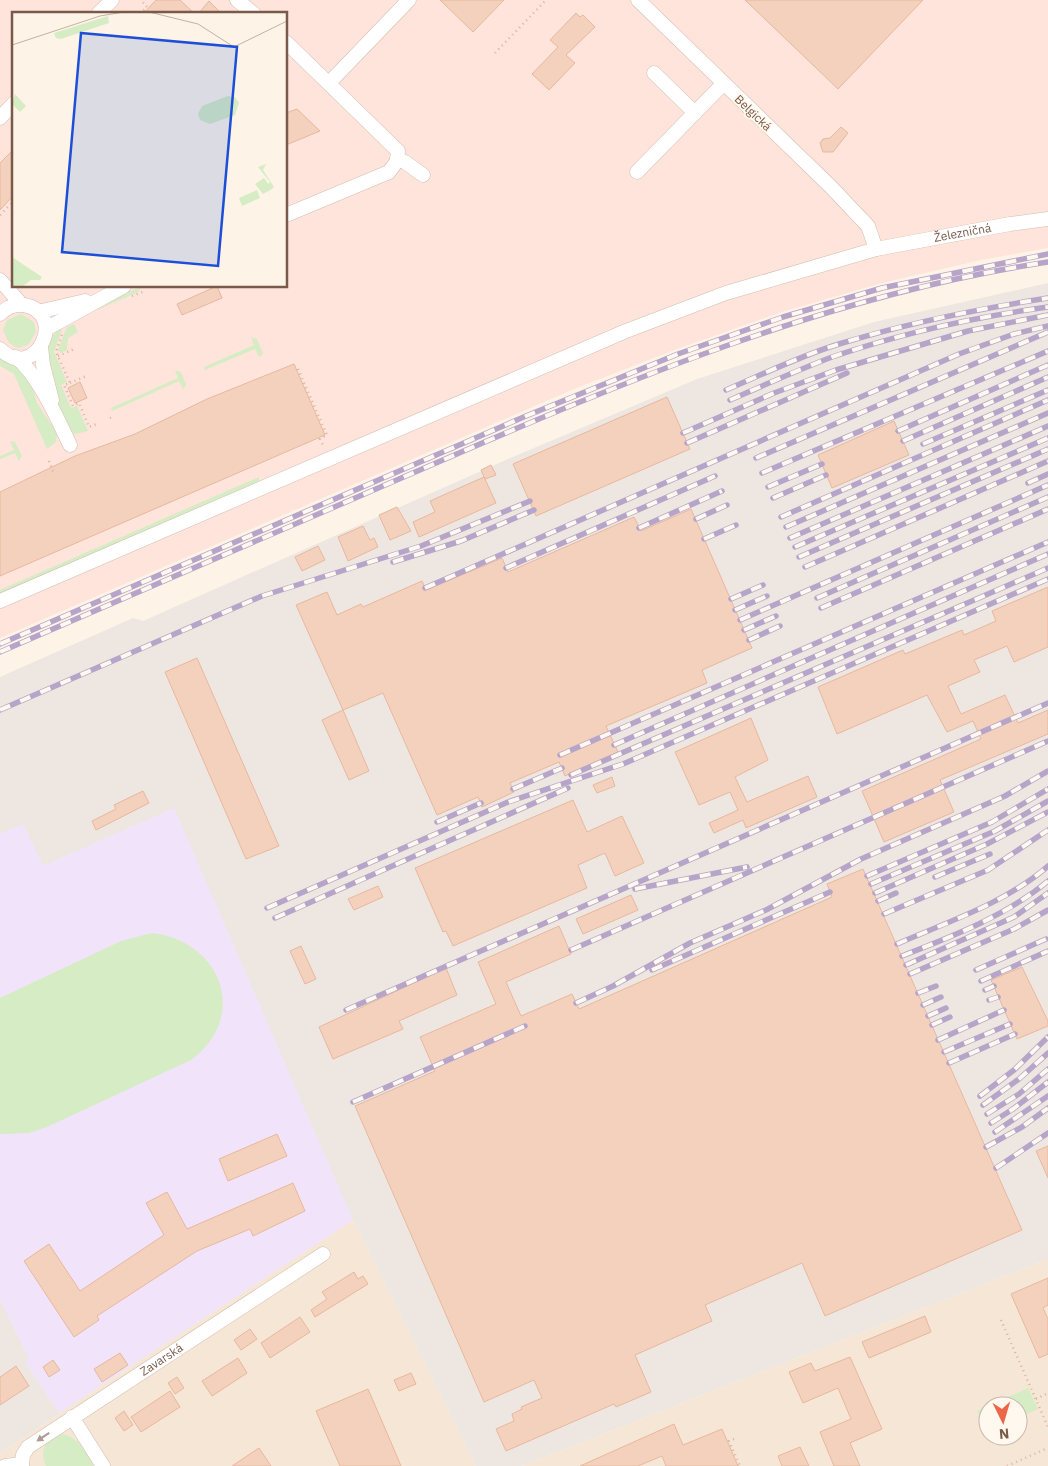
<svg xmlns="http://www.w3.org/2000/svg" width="1048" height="1466" font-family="'IBM Plex Sans',sans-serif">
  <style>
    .residential { fill: #f6e6d5; fill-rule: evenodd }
    .commercial { fill: #fee4db; fill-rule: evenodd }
    .industrial { fill: #eee7e1 }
    .education { fill: #f1e4fa }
    .green { fill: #d6ecc4 }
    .building { fill: #f4d1bd; stroke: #e8b79d }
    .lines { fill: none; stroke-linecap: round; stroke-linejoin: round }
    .minor-casing { stroke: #d3bdaf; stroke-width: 15 }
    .path { stroke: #dab4a0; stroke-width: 2.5; stroke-dasharray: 1 4; stroke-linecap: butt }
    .minor { stroke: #fff; stroke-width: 14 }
    .rail-casing { stroke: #b6a4c9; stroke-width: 5.5 }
    .rail { stroke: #fff8ef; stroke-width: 4; stroke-dasharray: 11; stroke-linecap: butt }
    .oneway { fill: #af9b92 }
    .labels { text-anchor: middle; stroke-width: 4; stroke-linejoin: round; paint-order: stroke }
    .street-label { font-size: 12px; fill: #795949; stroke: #fff8ef }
    .inset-road { fill: none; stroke: #c4b1a3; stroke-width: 1 }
    .view { fill: #1d4ed8; fill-opacity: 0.15; stroke: #1d4ed8; stroke-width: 2.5 }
    .inset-edge { fill: none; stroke: #795949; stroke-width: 2.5 }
  </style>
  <rect width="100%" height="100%" fill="#fdf4e7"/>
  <!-- residential -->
  <g class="residential">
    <polygon points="353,1220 476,1466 0,1466 0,1453"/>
    <path d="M1048,1259v207h-526zM988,1406h30v30h-30z"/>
  </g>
  <!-- commercial -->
  <path class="commercial" d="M0,0h1048v248l-67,12 -99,23 -100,29 -105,37 -103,40 -574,249zM14,14h272v272h-272z"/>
  <!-- industrial -->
  <polygon class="industrial" points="1048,283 1048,1259 522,1466 476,1466 353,1220 0,1453 0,677 133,618 143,621 508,459 697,379 874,322"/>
  <!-- education -->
  <polygon class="education" points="174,808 353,1220 59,1413 25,1362 29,1359 0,1300 0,834 23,824 43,866"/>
  <!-- green -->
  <g class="green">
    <polygon points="141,287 138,292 69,322 108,300"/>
    <polygon points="21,314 34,322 36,332 28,345 18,348 9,343 3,330 7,320"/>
    <path d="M64,324l-10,28 13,30 -6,3 10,23 6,-2 11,25 -13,3c-13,-10 -32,-68 -28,-84 3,-12 8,-19 17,-26z"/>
    <polygon points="74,324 78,332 68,338 67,350 60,353 58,350 67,327"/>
    <polygon points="251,337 257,339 263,354 259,357 255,349 205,370 204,367 254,345"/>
    <polygon points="0,358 20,365 31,382 37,403 57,433 56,442 47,449 14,374 0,366"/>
    <polygon points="175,370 181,372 186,385 183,389 179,381 112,411 111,408 178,378"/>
    <polygon points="10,441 15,442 22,456 19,461 15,453 0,459 0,456 14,450"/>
    <polygon points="259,477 259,482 0,594 0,590"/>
    <path d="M152,933c69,8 98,83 39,127l-144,67 -18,6 -29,1v-136l121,-57z"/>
    <polygon points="1028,1388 1038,1409 1018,1418 1018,1406 988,1406"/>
    <polygon points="988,1406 988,1431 987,1431 977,1411"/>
    <path d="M58,1434c20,0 26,16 36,32h-48c-6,-15 -2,-25 12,-32z"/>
  </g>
  <!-- building -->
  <g class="building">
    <polygon points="156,0 180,0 195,14 143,14"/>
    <polygon points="440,0 504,0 473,32"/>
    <polygon points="745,0 923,0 838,89"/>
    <polygon points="209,1 222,14 198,14"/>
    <polygon points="576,13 580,17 583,15 595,27 566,55 575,63 549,90 532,74 558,47 550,40"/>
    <polygon points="297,109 320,131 286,145 286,113"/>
    <polygon points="841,127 848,133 833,152 823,152 820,143 823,139 830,138"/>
    <polygon points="14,149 14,195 0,210 0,163"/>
    <polygon points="217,286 222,298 182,315 177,304"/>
    <polygon points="294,364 325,435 0,576 0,492 75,456 135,434 207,399"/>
    <polygon points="80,382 87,398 75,403 68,388"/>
    <polygon points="667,397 690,449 536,516 513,464"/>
    <polygon points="894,421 909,455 832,488 818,455"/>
    <polygon points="491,465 496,475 485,479 481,470"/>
    <polygon points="484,477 496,503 419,537 413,522 435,512 430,501"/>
    <polygon points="397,507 411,531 390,540 379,515"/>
    <polygon points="691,509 752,648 702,670 707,683 606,726 618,752 565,776 559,762 510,783 514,792 482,807 478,797 437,815 383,693 343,710 296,605 327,592 337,615 361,604 363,607 422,581 426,590 502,558 508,572 634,517 641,531"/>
    <polygon points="363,526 370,540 374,538 378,547 348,561 338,537"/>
    <polygon points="318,546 325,560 302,571 295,557"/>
    <polygon points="1048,587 1048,647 1014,662 1007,646 974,660 980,672 948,686 961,714 1005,695 1018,723 1048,710 1048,734 940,780 954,812 884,842 862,791 981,739 973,721 947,732 927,695 837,734 818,687 903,650 905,654 962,630 964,635 996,621 992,611"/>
    <polygon points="197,658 279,846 246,859 165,672"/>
    <polygon points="343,710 369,771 349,780 322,720"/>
    <polygon points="751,718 768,760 735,777 747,802 808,776 817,797 746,828 743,820 714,833 709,823 738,810 730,792 699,805 675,752"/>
    <polygon points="612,777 615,786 597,793 593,785"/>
    <polygon points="143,791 149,803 96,830 92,821 116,809 114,805"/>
    <polygon points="573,800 587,832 622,816 644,863 615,876 605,853 578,865 587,888 453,946 446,931 443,932 415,868"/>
    <polygon points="863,869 1022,1230 825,1316 802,1263 705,1305 712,1321 635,1355 651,1392 616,1407 614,1404 506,1451 496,1429 514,1421 512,1414 522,1409 521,1407 542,1398 534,1380 484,1402 355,1106 435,1071 420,1037 496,1004 478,962 559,926 571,954 506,982 521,1016 572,994 579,1009 832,897 827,884"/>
    <polygon points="378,886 383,897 354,910 348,899"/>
    <polygon points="631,895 638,910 583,934 576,919"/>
    <polygon points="301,946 316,979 305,984 290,951"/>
    <polygon points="1022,967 1048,1021 1048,1026 1017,1039 991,980"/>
    <polygon points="446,968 457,995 399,1021 403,1029 333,1059 319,1027"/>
    <polygon points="277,1134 287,1156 228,1181 219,1159"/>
    <polygon points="1048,1146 1048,1178 1036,1151"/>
    <polygon points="293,1183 305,1211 253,1236 250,1229 197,1251 97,1316 99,1320 74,1337 24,1261 49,1244 80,1291 164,1235 146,1203 167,1192 187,1229"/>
    <polygon points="354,1272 358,1279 363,1276 368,1284 315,1317 311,1310 327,1299 322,1292"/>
    <polygon points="1048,1278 1048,1305 1043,1308 1048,1319 1048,1354 1039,1358 1011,1294"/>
    <polygon points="925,1316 931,1332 869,1358 862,1342"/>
    <polygon points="300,1317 310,1332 270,1358 261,1343"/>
    <polygon points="250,1329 257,1339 241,1350 234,1340"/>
    <polygon points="120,1353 128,1365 102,1382 94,1369"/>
    <polygon points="850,1357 882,1429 850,1443 860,1466 834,1466 820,1432 851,1419 838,1388 803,1403 789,1372 811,1363 815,1371"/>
    <polygon points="238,1358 247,1373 212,1396 202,1381"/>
    <polygon points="53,1360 60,1370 49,1377 43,1367"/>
    <polygon points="16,1366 29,1386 0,1405 0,1377"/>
    <polygon points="411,1373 416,1384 399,1391 394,1380"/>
    <polygon points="177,1377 184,1388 175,1394 168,1383"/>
    <polygon points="368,1389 390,1440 401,1466 340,1466 316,1411"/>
    <polygon points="170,1391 180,1407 141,1432 131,1417"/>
    <polygon points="124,1411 133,1425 124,1431 115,1418"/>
    <polygon points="674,1424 683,1445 722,1429 738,1466 666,1466 662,1456 638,1466 580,1466"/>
    <polygon points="800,1447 809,1466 782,1466 778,1456"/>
    <polygon points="259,1448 271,1466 232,1466"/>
  </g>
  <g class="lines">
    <!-- minor casing -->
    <g class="minor-casing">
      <g id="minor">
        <polyline points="237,0 254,14"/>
        <polyline points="98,14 112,0"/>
        <polyline points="286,42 398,151 397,161 389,172 286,215"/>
        <polyline points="654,73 695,113"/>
        <polyline points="329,83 409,0"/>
        <polyline points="0,118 14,103"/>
        <polyline points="397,159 405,162 423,175"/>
        <polyline points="637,172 723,84"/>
        <path id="s1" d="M876,249l134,-25 38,-5"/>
        <polyline points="0,280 22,305"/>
        <polyline points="38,312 85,301"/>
        <path d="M0,314c7,-7 15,-10 24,-9 45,8 11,79 -24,44"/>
        <polyline points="46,329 124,286"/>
        <polyline points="41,347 43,365 52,400"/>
        <path d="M16,357c23,19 41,61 54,88"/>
        <polyline points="0,601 626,331 726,293 876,249 868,226 830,186 638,0"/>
        <polyline points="72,1417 103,1466"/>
        <path id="s2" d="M22,1464l1,-9 5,-8 295,-193"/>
        <polyline points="5,1466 22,1464"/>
      </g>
    </g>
    <!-- path -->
    <g class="path">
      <polyline points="140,14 147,7 141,0"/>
      <polyline points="495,53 546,0"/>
      <polyline points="0,215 14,201"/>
      <polyline points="132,296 145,291"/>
      <polyline points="62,335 56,352 70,383 64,385 73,406 79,403 89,427 99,423"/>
      <polyline points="58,356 74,349"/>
      <polyline points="298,369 327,435 320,439 323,445"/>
      <polyline points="70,383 86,376"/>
      <polyline points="110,418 112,417"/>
      <polyline points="49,461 54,474"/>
      <polyline points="1001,1320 1048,1427"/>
      <polyline points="1036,1399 1048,1393"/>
      <polyline points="734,1439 729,1441 740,1466"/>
      <polyline points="1007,1466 1048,1448"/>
    </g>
    <!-- minor -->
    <use href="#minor" class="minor"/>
    <!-- rail casing -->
    <g class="rail-casing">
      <g id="rail">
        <path d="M726,390c37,-16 74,-34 113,-46 68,-21 139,-35 209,-46"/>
        <path d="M730,400c34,-15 68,-30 102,-43 70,-24 143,-40 216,-50"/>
        <polyline points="898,431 1048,365"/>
        <polyline points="683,433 774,393 836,370 968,331 1048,315"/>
        <polyline points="903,441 1048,377"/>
        <polyline points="687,443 847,373"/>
        <polyline points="923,444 1048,390"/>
        <polyline points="756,458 1048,332"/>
        <polyline points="762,473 1048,351"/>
        <polyline points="1028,483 1048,474"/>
        <polyline points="768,487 822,464"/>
        <polyline points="773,498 826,475"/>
        <polyline points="781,517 1048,400"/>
        <polyline points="696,519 727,505"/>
        <polyline points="786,527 1048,413"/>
        <polyline points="639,528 722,491"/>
        <polyline points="790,538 1048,426"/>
        <polyline points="704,539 736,525"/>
        <polyline points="795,547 1048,438"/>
        <polyline points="799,557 1048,449"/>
        <polyline points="393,562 461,541 534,510"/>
        <polyline points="805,567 1048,461"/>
        <polyline points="506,568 715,476"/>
        <polyline points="425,588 959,354 1014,334 1048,326"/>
        <polyline points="817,598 1048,497"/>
        <polyline points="731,599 763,585"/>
        <polyline points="821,608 1048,509"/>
        <polyline points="735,610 767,596"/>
        <polyline points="740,620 1048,485"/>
        <polyline points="744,630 776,616"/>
        <polyline points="749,640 780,626"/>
        <polyline points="0,644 526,416 678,354 783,317 882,288 1048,254"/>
        <path d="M0,652c143,-62 286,-124 429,-186 201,-87 401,-171 619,-204"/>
        <polyline points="0,710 262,596 421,546 530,501"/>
        <polyline points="614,745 1048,554"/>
        <polyline points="560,755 1048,542"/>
        <polyline points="571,775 1048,568"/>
        <polyline points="513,789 562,768"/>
        <polyline points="437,822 481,803"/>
        <polyline points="867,876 992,822 1048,789"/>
        <polyline points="935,877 990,854"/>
        <polyline points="871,884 995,831 1048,801"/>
        <polyline points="635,889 747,867"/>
        <polyline points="875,893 987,844 1048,812"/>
        <polyline points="878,901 896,893"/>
        <polyline points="267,908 508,802 623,764 1048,579"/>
        <polyline points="884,914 988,870 1048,830"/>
        <polyline points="275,918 568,788"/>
        <path d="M897,944c50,-22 109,-41 151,-78"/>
        <polyline points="571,950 1048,741"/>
        <path d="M902,956c51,-20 104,-40 146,-75"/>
        <polyline points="906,965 1014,917 1048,893"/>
        <polyline points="652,970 830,892"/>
        <polyline points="976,970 1046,939"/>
        <polyline points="910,974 1014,929 1048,910"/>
        <polyline points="981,981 1048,951"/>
        <polyline points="985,990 994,986"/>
        <polyline points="918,993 936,986"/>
        <polyline points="989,1000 998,997"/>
        <polyline points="576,1003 613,986 690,943 766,910 861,859 1005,796 1048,771"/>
        <polyline points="923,1005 941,997"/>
        <polyline points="346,1010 1048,703"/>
        <polyline points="928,1016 946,1008"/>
        <polyline points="932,1025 950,1017"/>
        <polyline points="938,1040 1004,1010"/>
        <polyline points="944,1052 1010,1024"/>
        <polyline points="949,1063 1015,1034"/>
        <polyline points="980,1096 1014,1070 1048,1037"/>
        <polyline points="353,1102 525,1026"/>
        <polyline points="983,1105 1019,1079 1048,1053"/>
        <polyline points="987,1114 1019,1094 1048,1069"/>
        <polyline points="991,1123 1013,1109 1048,1082"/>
        <polyline points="995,1132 1048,1096"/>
        <polyline points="986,1147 1022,1127 1048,1108"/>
        <polyline points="996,1168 1048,1133"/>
      </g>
    </g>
    <!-- rail -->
    <use href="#rail" class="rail"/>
  </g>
  <!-- one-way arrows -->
  <defs><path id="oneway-solid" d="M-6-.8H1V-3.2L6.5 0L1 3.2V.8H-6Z" transform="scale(1.25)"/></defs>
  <use class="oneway" href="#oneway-solid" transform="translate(43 1437) rotate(146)"/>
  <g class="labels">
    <!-- street labels -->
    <g class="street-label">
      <text transform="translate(753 113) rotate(44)" y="4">Belgická</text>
      <text dy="4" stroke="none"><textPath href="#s1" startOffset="88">Železničná</textPath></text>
      <text dy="4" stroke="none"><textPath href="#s2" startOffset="178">Zavarská</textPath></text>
    </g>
  </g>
  <!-- overview -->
  <g transform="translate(12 12)">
    <rect width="275" height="275" fill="#fdf4e7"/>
    <path d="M96,4l1,7 -48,16 -5,-1 -2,-5zM3,82l11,12 -6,6 -8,-8zM216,84l7,1 4,6 -4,12 -25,9 -10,-4 -2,-6 4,-8zM254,152l-3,6 11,17 -11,10 9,-8 -9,5 -8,-10 9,-6 4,6 2,-2 -12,-15zM245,178l3,8 -18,8 -3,-8zM0,245l30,20 -2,3h-9l-9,7h-10z" fill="#d6ecc4"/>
    <path class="inset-road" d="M137,0l49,12 36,23 53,-26M88,4l24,-4M0,33l88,-29"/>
    <path class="view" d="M69,21l156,14 -19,219 -156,-14z"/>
    <rect width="275" height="275" class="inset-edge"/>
  </g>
  <!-- north arrow -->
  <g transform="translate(1003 1421) rotate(175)"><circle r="24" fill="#fff8ef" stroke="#c9b8ad"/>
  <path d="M0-4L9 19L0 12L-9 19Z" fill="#ed6647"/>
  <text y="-8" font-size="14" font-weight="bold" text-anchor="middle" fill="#795949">N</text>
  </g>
</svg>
